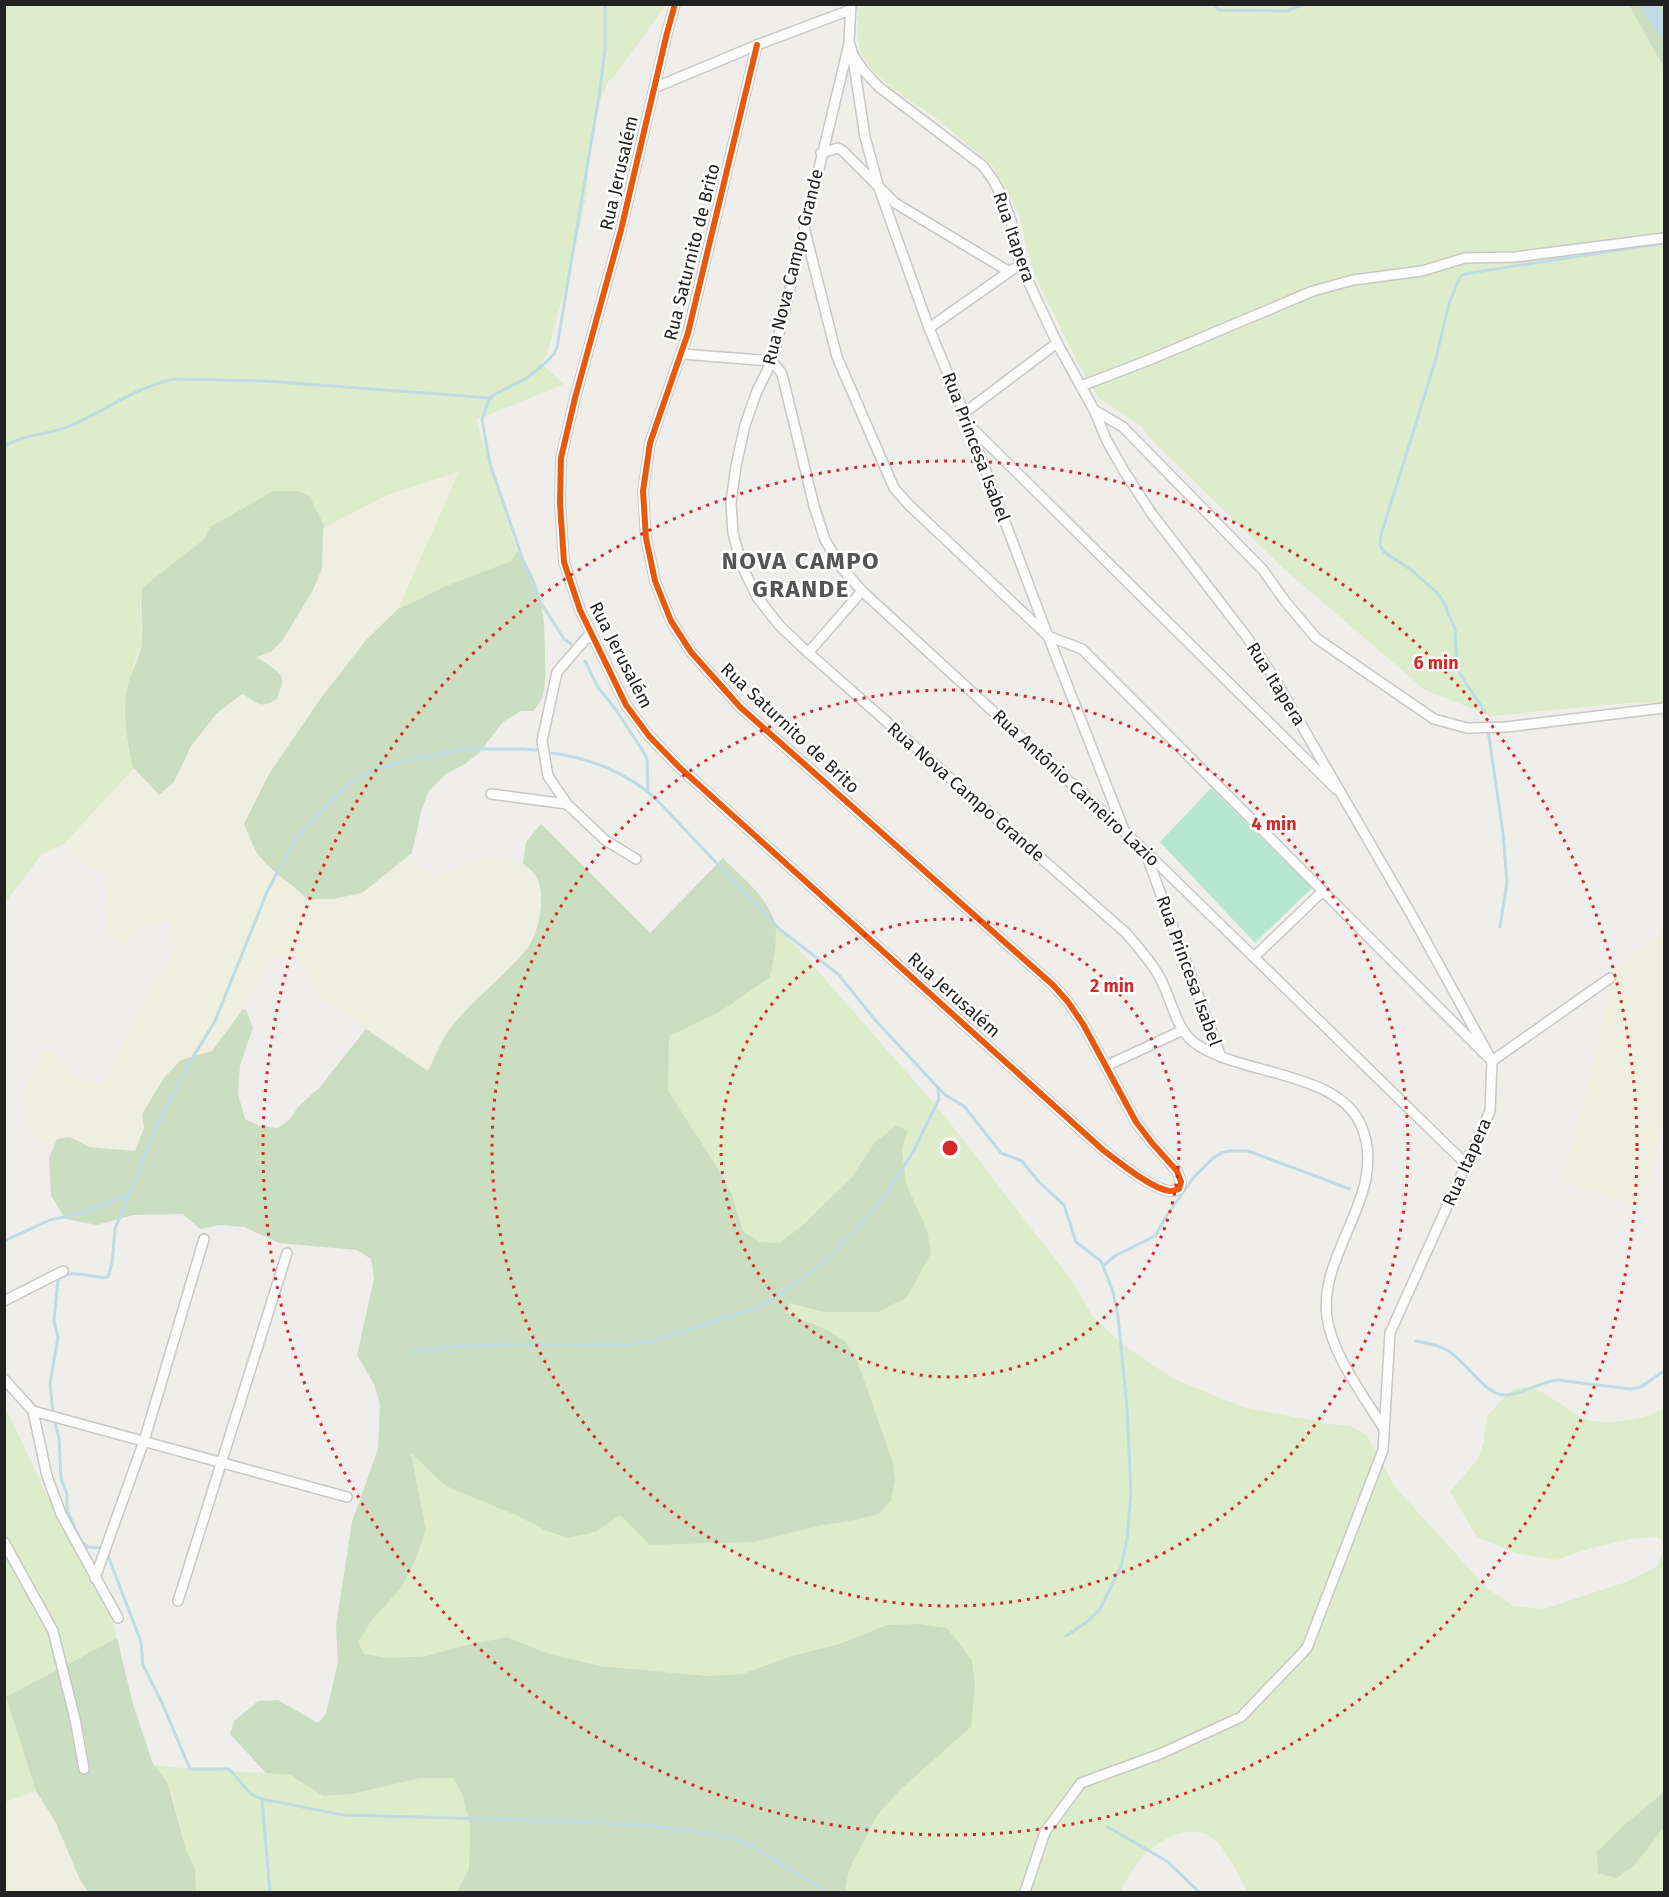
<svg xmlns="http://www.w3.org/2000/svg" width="1669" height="1897" font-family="'Fira Sans',sans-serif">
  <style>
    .farmland { fill: #efefdf }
    .grass { fill: #ddeccb }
    .forest { fill: #cbdec1 }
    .pitch { fill: #b7e6d2 }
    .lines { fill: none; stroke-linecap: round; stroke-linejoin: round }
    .stream { stroke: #bfdbe3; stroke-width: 3 }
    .river { stroke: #bfdbe3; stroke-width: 16 }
    .street-casing { stroke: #c9c8c7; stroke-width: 12 }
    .street { stroke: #fdfcfc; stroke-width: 9 }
    .cycleway-casing { stroke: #fff; stroke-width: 10 }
    .cycleway { stroke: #e8590c; stroke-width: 6 }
    .ring { fill: none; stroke: #d62828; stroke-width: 3; stroke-dasharray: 3 6 }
    .labels { text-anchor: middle; stroke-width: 5; stroke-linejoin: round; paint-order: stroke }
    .street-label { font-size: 18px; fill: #222; stroke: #fff }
    .district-label { font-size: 24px; font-weight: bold; letter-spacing: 1.5px; fill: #555; stroke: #fff }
    .centre { fill: #d62828; stroke: #fff; stroke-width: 3 }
    .ring-label { font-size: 18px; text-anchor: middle; font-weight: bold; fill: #d62828; stroke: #fff; stroke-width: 5; stroke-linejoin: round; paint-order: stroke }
  </style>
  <rect width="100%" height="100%" fill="#f0eeeb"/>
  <!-- farmland -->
  <g class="farmland">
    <polygon points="459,471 398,610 366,640 321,698 285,879 308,899 333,899 362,893 412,853 411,860 434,878 491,856 493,859 523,863 535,874 541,894 541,907 536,929 527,950 466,1010 450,1029 428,1071 318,996 300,961 291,955 273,956 240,1013 212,1051 181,1060 145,1108 142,1114 144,1128 135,1151 89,1147 70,1137 57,1139 52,1151 35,1138 26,1121 24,1096 29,1079 39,1054 47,1052 54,1052 77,1077 97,1084 102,1082 113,1069 125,1038 135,1017 167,965 175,947 171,920 139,927 124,945 110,937 106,908 110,880 108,875 82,863 63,843 134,767 159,795 174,782 191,746 217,713 242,693 248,697 282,680 279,672 256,657 272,651 282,641 312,592 322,569 323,528 387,495"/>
    <polygon points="1664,930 1664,1121 1643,1207 1562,1182 1599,1045 1605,1008 1616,969"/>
    <polygon points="36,1791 56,1823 80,1880 88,1892 5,1892 4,1802"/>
  </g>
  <!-- grass -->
  <g class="grass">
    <polygon points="5,5 666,5 616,74 608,82 599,104 589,145 587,193 573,258 547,355 540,362 564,384 476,420 517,551 511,561 451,584 398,609 459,472 387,495 325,527 310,497 298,491 273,491 210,527 204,539 142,588 140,605 142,643 135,660 125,712 133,769 64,844 42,854 5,903"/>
    <polygon points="857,5 1629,5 1664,68 1664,705 1638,702 1491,716 1425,690 1284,569 1148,436 1142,427 1099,398 1078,363 1036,278 1027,249 1019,213 992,165 936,118 891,88 870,67 861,54 858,40"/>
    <path d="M774,921l170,194 128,166 21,36 29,27 50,34 70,29 89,17 20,2 16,10 28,51 92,101 26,18 31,3 82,-27 32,-16 6,-19 -2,-7 -4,-3 -29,2 -41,10 -32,11 -40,-7 -39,-16 -27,-46 28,-32 6,-18 3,-25c7,-7 18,-21 26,-26 22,-12 51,20 70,28 22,9 61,1 81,-9v383l-41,34 11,40 30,-39v65h-417c-5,-12 -24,-47 -34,-54 -23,-15 -53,1 -70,18 -8,9 -14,21 -21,31l-1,5h-276l4,-22 29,-56 23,-25 70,-62 -132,-83 -47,12 -50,18 -34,2 -108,-10 -51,-12 -42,-17 -45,9 -36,10 -36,2 -26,-4 -6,-12 14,-22 29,-33 15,-29 10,-28 -15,-78 107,64 26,14 52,2 24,-17 30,30 105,-3 63,-16 37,-6 23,-6 13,-13 2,-38 -35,-101 -13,-21 -59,-28 3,-11 35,10 103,-82 -21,-47 -4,-34 -28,-6 -22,34 -50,49 -23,17 -19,-1 -17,-11 -11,-36 -16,-30 -48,-74 1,-56 51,-23 50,-35 5,-35z"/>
    <polygon points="8,1413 47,1495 113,1622 117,1638 6,1697 36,1791 5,1802 4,1414"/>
    <polygon points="153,1764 171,1767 291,1775 323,1796 352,1794 421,1778 454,1778 463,1797 470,1824 469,1869 456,1892 196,1892 195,1868 186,1850 173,1797 168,1783"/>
  </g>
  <!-- forest -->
  <g class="forest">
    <polygon points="1629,5 1664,5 1664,68"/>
    <path d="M273,491h25l12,6 15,30 -2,1 -1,41 -10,23 -30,49 -10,10 -15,6c6,5 25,15 25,22 1,6 -4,15 -5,20 -18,11 -19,3 -35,-5l-25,19 -26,33 -17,36 -15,13 -25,-27 -1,1c-5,-27 -11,-53 -6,-80 3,-14 15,-37 15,-49 1,-18 -2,-34 0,-52l62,-49 6,-12z"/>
    <path d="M517,551c26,30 28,68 28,106 0,12 1,26 -2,38 -1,5 -6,11 -9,16h-13l-18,11 -24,31 -14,11 -19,10 -17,17 -7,17 -10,45 -50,40 -29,6h-26c-14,-15 -33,-25 -46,-41 -8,-9 -12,-23 -17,-34l25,-50 52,-76 45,-58 32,-31 53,-25 60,-23z"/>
    <path d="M541,824l109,109 73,-75c18,19 42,36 51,62 5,18 -1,40 -4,57l-50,35 -51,24 -1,55 48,74 16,30 11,36 17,11 19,1 23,-17 50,-49 22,-34 23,-18 10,6 -5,18 4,34 21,47 4,23 -24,44 -29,15h-54l-35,-9 -3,10 37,15 22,13 13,21 35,101 2,17 -4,21 -13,13 -23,6 -37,6 -63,16 -105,3 -30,-30 -24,17 -28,6 -24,-8 -26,-14 -72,-30 -35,-33 15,77 -10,28 -15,30 -29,32 -14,22 6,12 26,4 36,-2 36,-10 45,-9 42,17 51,12 108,10 34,-2 50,-18 47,-12 48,-19 32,-1 28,4 25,32 3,26 -4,41 -70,62 -23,25 -29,56 -4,22h-389l13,-23 1,-45 -7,-27 -9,-19h-33l-69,16 -29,2 -32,-21 -25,-2 -36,-39 4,-13 24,-20 20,-1 40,23 8,-9 12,-53 -2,-36 16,-103 26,-73 2,-45 -6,-20 -17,-29 17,-77 -3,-19 -14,-9 -78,-7 -35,-16 -24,-2 -20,4 -17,-15 -50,1 -36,10 -32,-6 -14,-24 -2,-37 8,-19 13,-2 19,10 46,4 9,-23 -2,-14 22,-36 17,-18 31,-9 31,-42 3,1 7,18 -13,37 -2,29 7,25 15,7 18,2 11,-8 10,-14 20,-18 47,-59 62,42c7,-15 14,-32 24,-45 22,-27 51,-49 74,-76 13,-15 21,-56 10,-74 -3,-5 -9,-9 -13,-13l3,-21z"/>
    <polygon points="117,1638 133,1704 153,1764 168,1783 186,1850 195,1868 196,1892 88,1892 80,1880 56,1823 36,1791 6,1697"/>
    <polygon points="1664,1792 1664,1827 1634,1866 1616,1878 1598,1873 1597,1852 1623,1826"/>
  </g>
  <!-- pitch -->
  <polygon class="pitch" points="1211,788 1312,888 1255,943 1160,842"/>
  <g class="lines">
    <!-- stream -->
    <g class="stream">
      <polyline points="1213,4 1219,10 1287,11 1304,4"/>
      <path d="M4,446c9,-4 17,-8 26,-10 14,-3 27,-4 40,-10 35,-15 67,-40 105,-47l90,2 226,17"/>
      <polyline points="571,644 564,639 541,603 523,560 490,464 482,420 488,402 492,396 527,378 543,365 554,354 557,347 599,96 605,50 605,4"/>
      <polyline points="585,661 597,686 614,707 643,751 647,759 648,791"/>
      <polyline points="1485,712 1460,674 1457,665 1455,629 1444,603 1439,595 1413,571 1384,552 1380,546 1381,535 1435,362 1449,304 1458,281 1462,275 1470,273 1664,243"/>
      <polyline points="1488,730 1503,833 1507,882 1500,927"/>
      <path d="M552,753c37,5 76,20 104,46l122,129 60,46 38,47 69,74 19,11 37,47 21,8 17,21 25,23 12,37 25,19 12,31 5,24 9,92 4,85 -4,46 -6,28 -21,42 -13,13 -21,14"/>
      <polyline points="4,1241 50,1220 82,1213 129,1194"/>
      <polyline points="1103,1266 1115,1256 1155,1236 1167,1215 1194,1177 1212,1159 1221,1153 1229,1151 1248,1151 1350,1189"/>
      <path d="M1416,1341c10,2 22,4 31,9 17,9 38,45 57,45 17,0 36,-13 53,-15l73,9 11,-2 23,-16"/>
      <polyline points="408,1351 462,1346 532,1344 629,1345 659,1339 756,1308 782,1293 823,1264 858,1228 889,1190 913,1152 939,1099 938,1089"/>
      <path d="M53,1413l-3,-29 8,-47 -4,-16 4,-41c14,-14 34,0 50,-3l4,-14 3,-34 39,-97 36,-70 25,-41 52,-129 29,-54 49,-51 19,-13 31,-11 68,-14h60l13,1"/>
      <polyline points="54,1419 59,1438 61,1479 67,1494 67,1510 81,1541 88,1547 103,1548"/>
      <polyline points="107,1553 141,1642 143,1665 162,1703 190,1769 229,1769 251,1794 262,1799 343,1815 570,1821 654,1826 725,1836 750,1845 827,1892"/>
      <polyline points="262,1799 270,1892"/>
      <polyline points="1108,1827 1168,1862 1199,1892"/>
    </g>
    <!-- river -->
    <polyline class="river" points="1649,4 1664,29"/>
    <!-- street casing -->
    <g class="street-casing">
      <g id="street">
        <path d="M675,4l-8,29 -46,197 -46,168 -14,60 -1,45 4,59 16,48 46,95 23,31 30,31 424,383c14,11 50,40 67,41 3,0 6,-1 9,-2l2,-7 -4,-11 -25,-28 -16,-21 -53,-98 -15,-22 -15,-17 -313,-278 -49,-55 -20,-31 -16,-40 -9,-43 -3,-47 7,-48 38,-110 69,-288"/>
        <polyline points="851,4 849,42 853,55 863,70 879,87 983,166 993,180 1003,198 1011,221 1020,264 1057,343 1094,410 1107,441 1124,471 1152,514 1246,636 1273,676 1411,914 1492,1061 1490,1111 1390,1333 1383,1450 1307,1648 1241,1717 1160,1754 1081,1783 1045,1832 1025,1892"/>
        <path d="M849,44l-69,286 -8,31 -15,30 -12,34 -9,41 -5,37 2,30 9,33 15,31 22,28 23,22 324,286c12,14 24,27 33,43 13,22 16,56 40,70 45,29 139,26 162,79 29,68 -43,126 -34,192 5,38 37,79 57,112"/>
        <polyline points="853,58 865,137 879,188 929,328 964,413 1048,636 1124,830"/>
        <polyline points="654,88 757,45 850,10"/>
        <polyline points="821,153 838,148 843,151 895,203 1008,271"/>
        <polyline points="805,231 837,357 894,488 909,505 1048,636 1082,649 1492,1061 1610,978"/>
        <polyline points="929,328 1013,269"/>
        <polyline points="682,354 772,361 782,374 814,506 825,540 842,568 862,591 1145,851 1466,1164"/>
        <polyline points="1081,386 1149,360 1313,291 1353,280 1422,271 1465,258 1515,257 1664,238"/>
        <polyline points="1094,410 1123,427 1263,570 1285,601 1316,638 1434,719 1467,728 1506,727 1664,708"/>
        <polyline points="964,413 1057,343"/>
        <polyline points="971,427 1336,789"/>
        <polyline points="590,634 557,672 542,741 548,776 567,804 605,840 636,859"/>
        <polyline points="808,653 862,591"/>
        <polyline points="491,794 567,804"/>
        <polyline points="1146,854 1221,1057"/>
        <polyline points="1254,957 1322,892"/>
        <polyline points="1106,1066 1183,1030"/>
        <polyline points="4,1301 63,1271"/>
        <polyline points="4,1379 33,1411 347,1497"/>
        <polyline points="33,1411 47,1476 61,1514 118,1618"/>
        <polyline points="4,1542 53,1631 75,1719 84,1769"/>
        <polyline points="95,1578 144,1441 204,1239"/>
        <polyline points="178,1601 287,1253"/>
      </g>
    </g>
    <!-- street -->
    <use href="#street" class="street"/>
    <!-- cycleway casing -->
    <g class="cycleway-casing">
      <path id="cycleway" d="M675,4l-8,29 -46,197 -46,168 -14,60 -1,45 4,59 16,48 46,95 23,31 30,31 424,383c14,11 50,40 67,41 3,0 6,-1 9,-2l2,-7 -4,-11 -25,-28 -16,-21 -53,-98 -15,-22 -15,-17 -313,-278 -49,-55 -20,-31 -16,-40 -9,-43 -3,-47 7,-48 38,-110 69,-288"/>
    </g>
    <!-- cycleway -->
    <use href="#cycleway" class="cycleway"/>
  </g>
  <!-- distance rings -->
  <g class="ring">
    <circle cx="950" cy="1148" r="229"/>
    <circle cx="950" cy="1148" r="458"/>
    <circle cx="950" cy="1148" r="687"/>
  </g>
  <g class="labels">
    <!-- street labels -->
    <g class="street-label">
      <text transform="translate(619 173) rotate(-77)" y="6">Rua Jerusalém</text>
      <text transform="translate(1014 237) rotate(71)" y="6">Rua Itapera</text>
      <text transform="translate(692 252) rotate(-76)" y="6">Rua Saturnito de Brito</text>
      <text transform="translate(793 267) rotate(-76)" y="6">Rua Nova Campo Grande</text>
      <text transform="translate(976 447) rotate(69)" y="6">Rua Princesa Isabel</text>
      <text transform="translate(621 655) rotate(63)" y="6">Rua Jerusalém</text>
      <text transform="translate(1276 684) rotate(58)" y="6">Rua Itapera</text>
      <text transform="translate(790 728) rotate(43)" y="6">Rua Saturnito de Brito</text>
      <text transform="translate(1076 788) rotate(43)" y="6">Rua Antônio Carneiro Lazio</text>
      <text transform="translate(966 792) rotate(41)" y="6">Rua Nova Campo Grande</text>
      <text transform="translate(1189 971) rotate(70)" y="6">Rua Princesa Isabel</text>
      <text transform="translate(954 995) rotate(42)" y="6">Rua Jerusalém</text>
      <text transform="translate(1467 1162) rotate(-66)" y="6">Rua Itapera</text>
    </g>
    <!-- district labels -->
    <g class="district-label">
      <text x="801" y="569">NOVA CAMPO<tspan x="801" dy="28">GRANDE</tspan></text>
    </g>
  </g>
  <circle cx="950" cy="1148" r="9" class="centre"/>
  <g class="ring-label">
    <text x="1436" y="669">6 min</text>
    <text x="1274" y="830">4 min</text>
    <text x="1112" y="992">2 min</text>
  </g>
  <!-- border -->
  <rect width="1669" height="1897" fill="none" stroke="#222222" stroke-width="12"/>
</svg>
